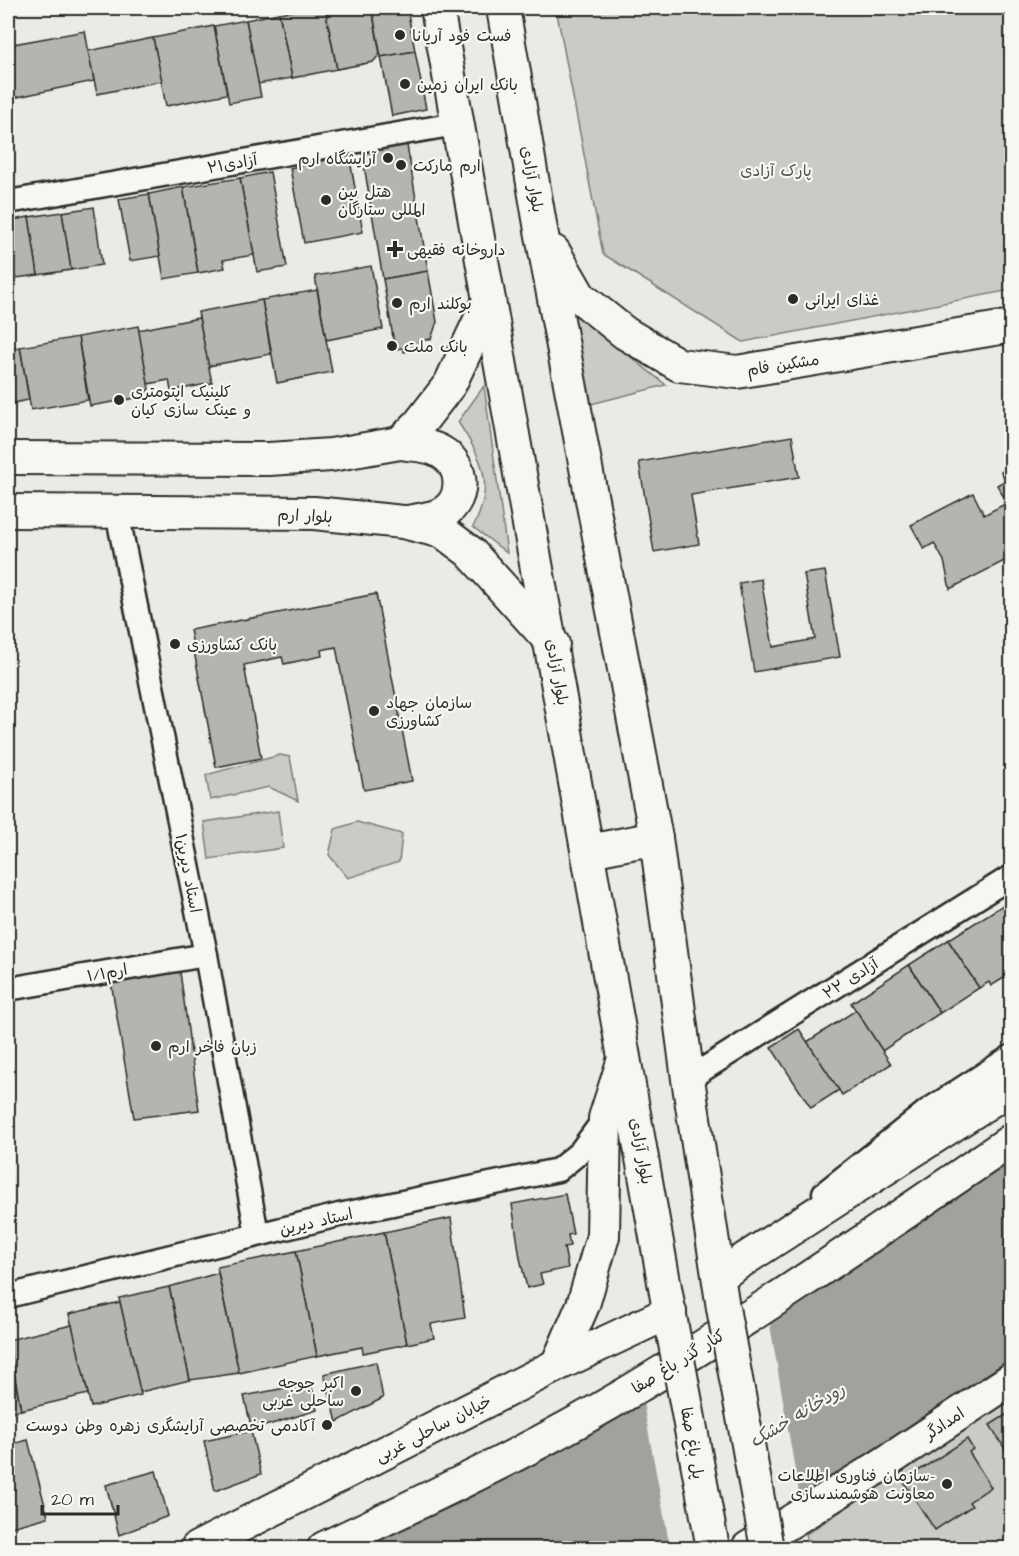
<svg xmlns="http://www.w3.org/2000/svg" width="1019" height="1556" font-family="'Architects Daughter','Playpen Sans Arabic',sans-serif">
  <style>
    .green { fill: #cacac7; stroke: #7a7a79; stroke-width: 1.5 }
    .water { fill: #a1a19e; stroke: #727270; stroke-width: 1.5 }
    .pier { fill: #eaeae6 }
    .building { fill: #b4b4b1; stroke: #2b2b2b; stroke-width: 1.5 }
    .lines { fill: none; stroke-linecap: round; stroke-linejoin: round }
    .street-casing { stroke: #2b2b2b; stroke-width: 27 }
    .secondary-casing { stroke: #2b2b2b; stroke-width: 36 }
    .street { stroke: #f6f6f2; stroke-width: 22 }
    .secondary { stroke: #f6f6f2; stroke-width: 32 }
    .secondary-bridge-casing { stroke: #2b2b2b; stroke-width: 36; stroke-linecap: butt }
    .secondary-bridge { stroke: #f6f6f2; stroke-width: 32 }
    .poi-dot { fill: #2b2b2b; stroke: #f6f6f2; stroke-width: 2 }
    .labels { text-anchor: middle; stroke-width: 4.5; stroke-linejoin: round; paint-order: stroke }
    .poi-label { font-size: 16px; fill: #2b2b2b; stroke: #f6f6f2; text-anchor: start }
    .street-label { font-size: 16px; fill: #2b2b2b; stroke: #f6f6f2 }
    .park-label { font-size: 16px; fill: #535352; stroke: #f6f6f2 }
    .water-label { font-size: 18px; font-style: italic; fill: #545453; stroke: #f6f6f2 }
  </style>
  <rect width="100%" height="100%" fill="#eaeae6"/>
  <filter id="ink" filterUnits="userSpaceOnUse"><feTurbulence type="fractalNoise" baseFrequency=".0167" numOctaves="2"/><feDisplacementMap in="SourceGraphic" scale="12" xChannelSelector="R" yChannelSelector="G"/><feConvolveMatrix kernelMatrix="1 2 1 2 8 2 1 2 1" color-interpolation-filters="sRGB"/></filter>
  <g filter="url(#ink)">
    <!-- green -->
    <g class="green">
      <polygon points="556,8 1011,8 1011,290 743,342 603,254"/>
      <polygon points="559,300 666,385 583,406"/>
      <path d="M484,386l23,167 -34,-26c23,-43 9,-68 -15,-105z"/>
      <polygon points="280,755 290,757 298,801 269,787 210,800 206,775"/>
      <polygon points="278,811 283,848 209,859 204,822"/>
      <polygon points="357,822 402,834 399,862 348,878 329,855 335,829"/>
      <polygon points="1011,1400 1011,1548 809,1548 806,1534"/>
    </g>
    <!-- water -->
    <polygon class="water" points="1011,1158 1011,1358 838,1473 709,1548 359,1548 462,1502 624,1411 792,1309"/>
    <!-- pier -->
    <polygon class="pier" points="769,1319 800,1499 715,1548 670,1548 642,1397"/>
    <!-- building -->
    <g class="building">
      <polygon points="310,8 325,8 337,69 292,78 279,13"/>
      <polygon points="325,8 372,8 380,54 373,62 337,69"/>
      <polygon points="372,8 407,8 415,51 381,57"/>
      <polygon points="279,13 292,78 258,84 246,20"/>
      <polygon points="246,20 261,97 229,103 214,26"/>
      <polygon points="214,26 227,94 166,106 153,38"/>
      <polygon points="85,31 94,81 8,99 8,45"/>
      <polygon points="153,38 162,81 97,94 88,51"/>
      <polygon points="415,51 426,109 392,116 381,57"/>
      <polygon points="407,145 428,271 383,279 362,153"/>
      <polygon points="349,155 363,232 304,243 290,168"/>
      <polygon points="270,172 287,267 257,272 240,178"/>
      <polygon points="240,178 254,255 223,260 225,268 198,273 183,187"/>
      <polygon points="183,187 198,273 164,279 149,194"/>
      <polygon points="149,194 160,256 130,261 119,199"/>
      <polygon points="94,207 102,265 71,270 62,212"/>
      <polygon points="62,212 71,270 38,275 29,217"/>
      <polygon points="29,217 38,275 9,279 8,221"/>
      <polygon points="371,266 383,329 326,340 315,276"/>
      <polygon points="428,271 437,322 431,339 419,341 420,349 404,352 403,348 395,349 383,279"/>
      <polygon points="317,290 332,372 277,383 262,300"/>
      <polygon points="262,300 271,354 208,366 198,312"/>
      <polygon points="199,318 212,383 171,391 169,380 148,384 138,330"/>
      <polygon points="138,326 149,389 142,397 90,406 78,337"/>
      <polygon points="78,337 88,400 31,410 20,347"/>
      <polygon points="20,347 29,400 8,404 8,349"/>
      <polygon points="792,436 799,477 691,495 699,544 654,552 639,462"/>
      <polygon points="1012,466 1012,557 950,589 944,561 934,543 924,549 911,525 973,493 984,515 1007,503 997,485 1006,480 1001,472"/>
      <polygon points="825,571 840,657 754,672 739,583 761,579 773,647 815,639 804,574"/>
      <polygon points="376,594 412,781 364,790 336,647 321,650 322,656 284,664 282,657 244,665 261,758 216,767 190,630"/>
      <polygon points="1012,899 1012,918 1003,905"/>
      <polygon points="1003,905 1012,918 1012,973 991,986 989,982 979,988 948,940"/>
      <polygon points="948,940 979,988 940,1013 909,965"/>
      <polygon points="909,965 940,1013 882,1051 851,1003"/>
      <polygon points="180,972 199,1110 134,1118 111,982"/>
      <polygon points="856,1010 891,1064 842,1095 807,1042"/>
      <polygon points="799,1029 839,1090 811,1108 771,1047"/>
      <polygon points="565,1194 573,1234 568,1235 570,1246 564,1247 568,1268 540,1274 543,1284 527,1288 520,1258 512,1204"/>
      <polygon points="451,1218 465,1318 431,1324 434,1338 407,1344 384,1232"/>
      <polygon points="384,1232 407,1344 363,1353 362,1347 317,1356 296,1251"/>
      <polygon points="296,1251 317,1356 239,1373 217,1267"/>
      <polygon points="218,1273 239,1373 190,1380 169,1287"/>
      <polygon points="169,1287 190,1380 140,1392 119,1298"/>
      <polygon points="120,1302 141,1395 91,1407 69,1314"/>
      <polygon points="72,1325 88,1394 21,1410 8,1340"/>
      <polygon points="8,1348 21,1410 8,1413"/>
      <polygon points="376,1362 383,1398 337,1422 324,1374"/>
      <polygon points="311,1383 317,1410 252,1430 244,1396"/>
      <polygon points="1012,1411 1012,1449 1007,1452 990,1425"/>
      <polygon points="251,1431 261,1474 215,1491 204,1441"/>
      <polygon points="967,1439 973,1449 969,1452 991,1487 969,1502 972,1506 935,1530 903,1481"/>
      <polygon points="28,1440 48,1517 8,1528 8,1445"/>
      <polygon points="156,1471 168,1516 119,1535 106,1485"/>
    </g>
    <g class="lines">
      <!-- street casing -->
      <g class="street-casing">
        <g id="street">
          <polyline points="8,202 456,124"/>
          <polyline points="117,512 206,955 257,1234"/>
          <polyline points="8,989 206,955"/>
          <polyline points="688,1079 1012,876"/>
          <polyline points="824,1193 927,1111 1012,1056"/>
          <polyline points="8,1296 339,1215 558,1170 580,1152 605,1118"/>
        </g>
      </g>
      <!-- secondary casing -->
      <g class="secondary-casing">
        <g id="secondary">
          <polyline points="437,8 674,1338"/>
          <polyline points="503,8 541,230 656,838 688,1079 723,1308"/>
          <polyline points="554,252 580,297 625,333 679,365 737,372 1012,326"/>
          <path d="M400,443c13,2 30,2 41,9 25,14 25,51 -2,63 -10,4 -21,5 -32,7"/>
          <polyline points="8,458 269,459 331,455 400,443 419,424 450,384 489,301"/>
          <polyline points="8,511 314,513 403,522 443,532 470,552 553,644"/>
          <polyline points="589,851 656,838"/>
          <polyline points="720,1275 1012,1087"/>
          <polyline points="557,1365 583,1305 603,1236 605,1118 623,1062"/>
          <polyline points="197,1548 557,1365 670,1312"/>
          <path d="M324,1548c101,-48 204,-96 300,-153 133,-80 260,-168 388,-255"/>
          <polyline points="748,1548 877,1468 1012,1379"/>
        </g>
      </g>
      <!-- street -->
      <use href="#street" class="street"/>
      <!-- secondary -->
      <use href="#secondary" class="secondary"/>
      <!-- secondary-bridge casing -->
      <g class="secondary-bridge-casing">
        <g id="secondary-bridge">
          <polyline points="723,1308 767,1548"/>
          <polyline points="674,1338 713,1548"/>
        </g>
      </g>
      <!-- secondary-bridge -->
      <use href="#secondary-bridge" class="secondary-bridge"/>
    </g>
  </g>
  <!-- markers -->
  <g class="poi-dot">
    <circle cx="400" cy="35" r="6"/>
    <circle cx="405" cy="84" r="6"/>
    <circle cx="388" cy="158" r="6"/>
    <circle cx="401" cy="165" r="6"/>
    <circle cx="326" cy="200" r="6"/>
    <path d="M392 240h6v6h6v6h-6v6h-6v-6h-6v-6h6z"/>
    <circle cx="793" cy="299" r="6"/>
    <circle cx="397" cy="303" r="6"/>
    <circle cx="392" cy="346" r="6"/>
    <circle cx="119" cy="400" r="6"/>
    <circle cx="175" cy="644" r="6"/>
    <circle cx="374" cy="711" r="6"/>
    <circle cx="156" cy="1046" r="6"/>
    <circle cx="356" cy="1391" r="6"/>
    <circle cx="327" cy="1425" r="6"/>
    <circle cx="947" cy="1484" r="6"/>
  </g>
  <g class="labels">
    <!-- poi labels -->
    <g class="poi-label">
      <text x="412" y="41">فست فود آریانا</text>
      <text x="417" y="90">بانک ایران زمین</text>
      <text x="376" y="164" text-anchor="end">آرایشگاه ارم</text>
      <text x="413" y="171">ارم مارکت</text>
      <text x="338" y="197">هتل بین<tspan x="338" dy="18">المللی ستارگان</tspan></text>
      <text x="407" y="255">داروخانه فقیهی</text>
      <text x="805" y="305">غذای ایرانی</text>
      <text x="409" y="309">بوکلند ارم</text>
      <text x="404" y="352">بانک ملت</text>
      <text x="131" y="397">کلینیک اپتومتری<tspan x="131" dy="18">و عینک سازی کیان</tspan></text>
      <text x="187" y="650">بانک کشاورزی</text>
      <text x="386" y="708">سازمان جهاد<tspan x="386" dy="18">کشاورزی</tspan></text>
      <text x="168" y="1052">زبان فاخر ارم</text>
      <text x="344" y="1388" text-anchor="end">اکبر جوجه<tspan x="344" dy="18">ساحلی غربی</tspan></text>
      <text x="315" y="1431" text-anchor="end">آکادمی تخصصی آرایشگری زهره وطن دوست</text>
      <text x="935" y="1481" text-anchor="end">سازمان فناوری اطلاعات-<tspan x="935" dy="18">معاونت هوشمندسازی</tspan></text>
    </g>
    <!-- street labels -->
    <g class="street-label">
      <text transform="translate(232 163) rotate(-10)" y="6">آزادی۲۱</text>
      <text transform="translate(533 179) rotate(80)" y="6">بلوار آزادی</text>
      <text transform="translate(783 364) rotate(-9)" y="6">مشکین فام</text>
      <text transform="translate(305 515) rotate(3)" y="6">بلوار ارم</text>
      <text transform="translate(558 672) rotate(80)" y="6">بلوار آزادی</text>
      <text transform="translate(189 873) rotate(79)" y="6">استاد دیرین۱</text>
      <text transform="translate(107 972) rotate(-10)" y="6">۱/۱ارم</text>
      <text transform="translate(850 978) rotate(-32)" y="6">آزادی ۲۲</text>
      <text transform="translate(642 1151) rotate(80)" y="6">بلوار آزادی</text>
      <text transform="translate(316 1221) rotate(-13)" y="6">استاد دیرین</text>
      <text transform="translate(678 1361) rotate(-32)" y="6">کنار گذر باغ صفا</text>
      <text transform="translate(944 1423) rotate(-34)" y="6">امدادگر</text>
      <text transform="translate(433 1428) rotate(-27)" y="6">خیابان ساحلی غربی</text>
      <text transform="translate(693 1443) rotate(80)" y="6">پل باغ صفا</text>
    </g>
    <!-- park labels -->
    <g class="park-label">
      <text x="776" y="176">پارک آزادی</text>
    </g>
    <!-- water labels -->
    <g class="water-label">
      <text transform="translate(797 1415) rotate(-31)" y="6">رودخانه خشک</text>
    </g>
  </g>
  <!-- margin -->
  <rect width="1019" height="1556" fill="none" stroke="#f6f6f2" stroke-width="30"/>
  <rect x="15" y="15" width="989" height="1526" fill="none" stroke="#2b2b2b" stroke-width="2" filter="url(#ink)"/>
  <!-- scale -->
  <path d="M42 1505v9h76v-9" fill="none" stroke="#2b2b2b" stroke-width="3"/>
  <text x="51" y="1505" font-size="18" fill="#2b2b2b" stroke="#f6f6f2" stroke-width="4.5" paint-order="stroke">20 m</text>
</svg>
